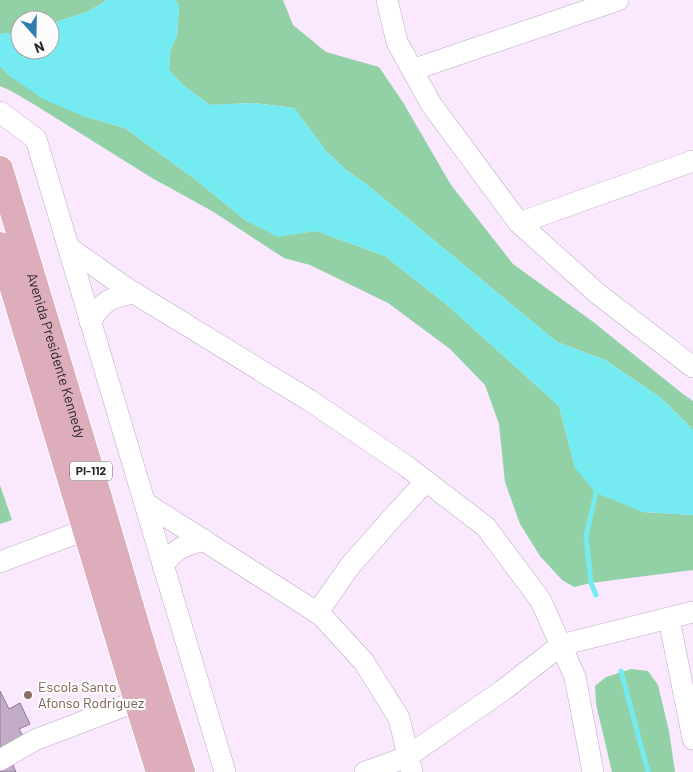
<svg xmlns="http://www.w3.org/2000/svg" width="693" height="772" font-family="Barlow,sans-serif">
  <style>
    .green { fill: #92d1a6 }
    .water { fill: #73ebf1 }
    .lines { fill: none; stroke-linecap: round; stroke-linejoin: round }
    .stream { stroke: #73ebf1; stroke-width: 5 }
    .building { fill: #c2acc7; stroke: #8c7891 }
    .minor-casing { stroke: #bea8c3; stroke-width: 22 }
    .major-casing { stroke: #fff; stroke-width: 28 }
    .minor { stroke: #fff; stroke-width: 21 }
    .major { stroke: #ddadbc; stroke-width: 26 }
    .education-dot { fill: #8d6e63; stroke: #fcfcfc; stroke-width: 2 }
    .labels { text-anchor: middle; stroke-width: 4.5; stroke-linejoin: round; paint-order: stroke }
    .shield { fill: #fcfcfc; stroke: #6a646b; stroke-width: 1 }
    .shield-label { font-size: 12px; font-weight: bold; fill: #2b232d }
    .street-label { font-size: 14px; fill: #2b232d; stroke: #fcfcfc }
    .education-label { font-size: 14px; fill: #785e54; stroke: #fcfcfc; text-anchor: start }
  </style>
  <rect width="100%" height="100%" fill="#fae8fe"/>
  <!-- green -->
  <g class="green">
    <polygon points="0,0 107,0 87,12 50,24 50,20 20,20 20,32 0,34"/>
    <polygon points="175,0 283,0 293,25 326,52 379,67 404,104 451,185 513,264 592,321 683,394 693,401 693,430 661,398 605,360 557,342 366,184 345,169 326,151 294,108 253,103 210,105 184,86 169,70 170,51 177,36 179,6"/>
    <polygon points="0,66 11,77 83,116 125,128 196,180 245,220 278,236 316,231 385,256 446,304 559,406 575,468 643,512 693,515 693,570 591,583 574,587 562,580 540,556 520,524 505,482 499,424 485,385 450,349 388,303 310,265 284,258 212,211 152,178 35,105 11,91 0,86"/>
    <polygon points="0,485 12,520 0,524"/>
    <polygon points="631,669 648,671 658,685 669,731 675,772 612,772 596,704 595,686 606,677"/>
  </g>
  <!-- water -->
  <polygon class="water" points="107,0 175,0 179,6 177,36 170,51 169,70 184,86 210,105 253,103 294,108 326,151 345,169 366,184 557,342 605,360 661,398 693,430 693,515 643,512 596,493 575,468 559,406 446,304 385,256 316,231 278,237 245,220 196,180 125,128 83,116 43,99 11,77 0,66 0,34 20,32 20,50 50,50 50,24 87,12"/>
  <g class="lines">
    <!-- stream -->
    <g class="stream">
      <polyline points="596,595 591,583 586,536 596,493"/>
      <polyline points="621,671 648,772"/>
    </g>
  </g>
  <!-- building -->
  <g class="building">
    <polygon points="0,691 9,709 20,703 30,724 19,729 25,740 0,752"/>
    <polygon points="11,761 16,772 0,772 0,767"/>
  </g>
  <g class="lines">
    <!-- minor casing -->
    <g class="minor-casing">
      <g id="minor">
        <polyline points="387,0 397,42 431,104 519,223 598,294 693,367"/>
        <polyline points="412,70 618,0"/>
        <polyline points="0,112 36,139 225,772"/>
        <polyline points="519,223 693,161"/>
        <polyline points="68,247 126,288 309,400 405,465 486,527 541,601 575,677 593,772"/>
        <path d="M90,322c13,-22 21,-25 45,-29"/>
        <polyline points="145,503 321,615 364,662 399,718 412,772"/>
        <polyline points="0,562 85,530"/>
        <path d="M163,566c12,-18 20,-20 41,-26"/>
        <polyline points="317,613 350,566 393,517 426,481"/>
        <polyline points="669,619 693,739"/>
        <polyline points="0,760 35,740 137,701"/>
        <polyline points="365,772 383,766 408,756 502,691 561,645 693,612"/>
      </g>
    </g>
    <!-- major casing -->
    <g class="major-casing">
      <g id="major">
        <path id="s1" d="M0,169l95,315 48,164 39,124"/>
        <polyline points="0,245 137,701 159,772"/>
      </g>
    </g>
    <!-- minor -->
    <use href="#minor" class="minor"/>
    <!-- major -->
    <use href="#major" class="major"/>
  </g>
  <!-- markers -->
  <circle class="education-dot" cx="28" cy="695" r="5"/>
  <g class="labels">
    <!-- shield labels -->
    <rect class="shield" x="70" y="461.5" width="42" height="19" rx="4"/>
    <g class="shield-label">
      <text x="91" y="475">PI-112</text>
    </g>
    <!-- street labels -->
    <g class="street-label">
      <text dy="5" stroke="none"><textPath href="#s1" startOffset="195">Avenida Presidente Kennedy</textPath></text>
    </g>
    <!-- education labels -->
    <g class="education-label">
      <text x="38" y="692">Escola Santo<tspan x="38" dy="16">Afonso Rodriguez</tspan></text>
    </g>
  </g>
  <!-- north arrow -->
  <g transform="translate(35 35) rotate(160)"><circle r="24" fill="#fcfcfc" stroke="#a8a5a9"/>
  <path d="M0-4L9 19L0 12L-9 19Z" fill="#307eb0"/>
  <text y="-8" font-size="14" font-weight="bold" text-anchor="middle" fill="#2b232d">N</text>
  </g>
</svg>
